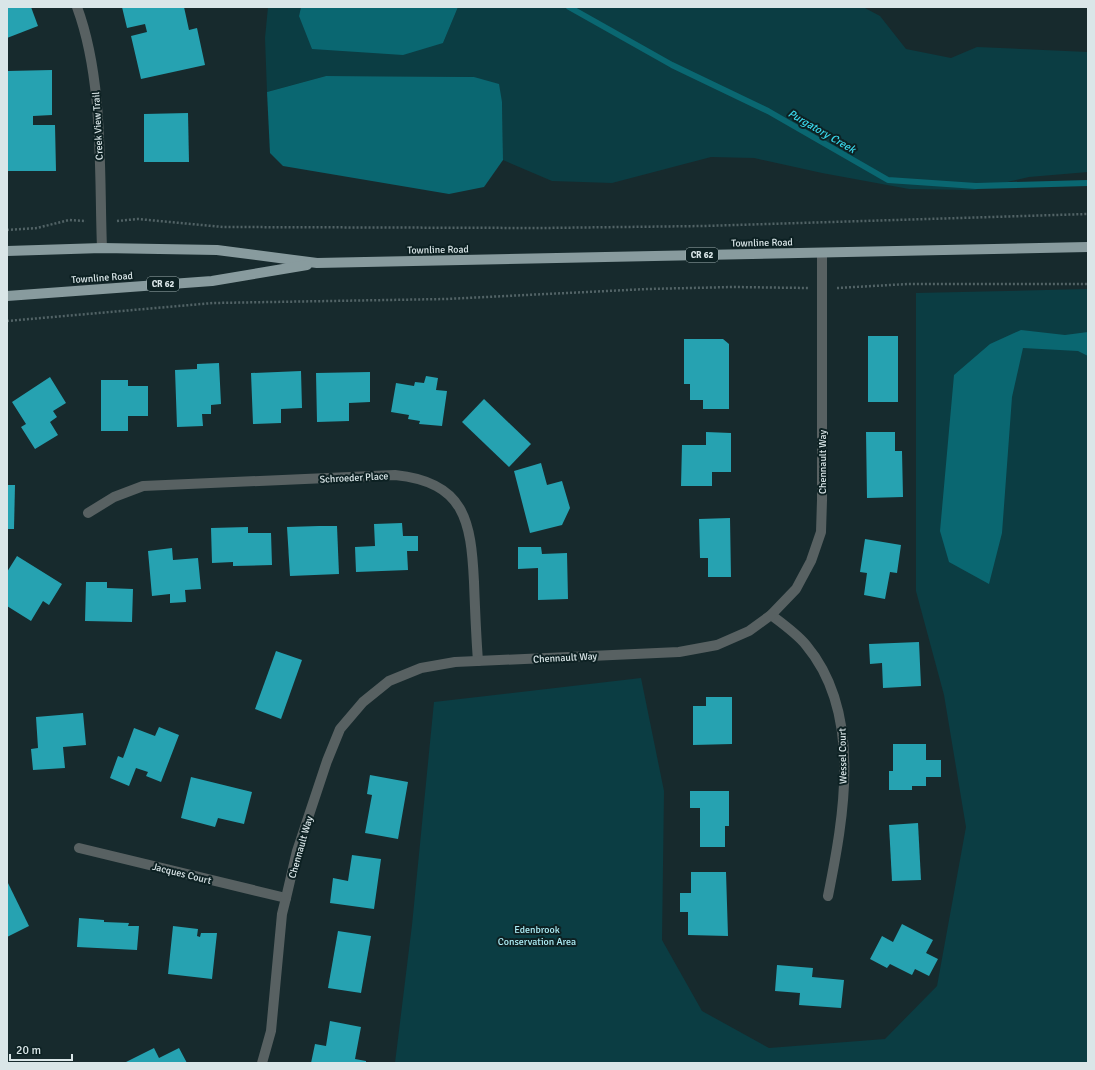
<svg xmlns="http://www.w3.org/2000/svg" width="1095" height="1070" font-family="Signika,sans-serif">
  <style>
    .green { fill: #0b3d43 }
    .water { fill: #0a6771 }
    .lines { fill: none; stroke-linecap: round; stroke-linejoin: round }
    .stream { stroke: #0a6771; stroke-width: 6 }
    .building { fill: #26a2b1 }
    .path { stroke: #526366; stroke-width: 2.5; stroke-dasharray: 2 2; stroke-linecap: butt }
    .minor { stroke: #586162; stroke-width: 10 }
    .primary { stroke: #889b9e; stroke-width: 10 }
    .labels { text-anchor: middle; stroke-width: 4; stroke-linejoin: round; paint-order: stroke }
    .shield { fill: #0d2123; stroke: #9cabad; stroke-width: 1 }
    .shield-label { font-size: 9px; font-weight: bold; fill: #dae6e8 }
    .street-label { font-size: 10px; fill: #dae6e8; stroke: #0d2123 }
    .park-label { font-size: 10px; fill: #aeedf6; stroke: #0d2123 }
    .water-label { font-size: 11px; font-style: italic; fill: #3ad9ec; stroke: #0d2123 }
  </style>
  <rect width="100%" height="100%" fill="#172a2d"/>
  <!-- green -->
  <g class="green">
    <polygon points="268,7 301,7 299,16 443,43 458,7 863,7 880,16 906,49 951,58 977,47 1088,52 1088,172 1029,177 974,190 909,189 822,173 754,158 711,157 612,183 552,181 503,160 502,102 474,77 326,76 267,92 265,38"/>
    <polygon points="1088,289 1088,1063 395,1063 412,925 434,702 641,678 664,791 662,940 702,1011 769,1048 885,1039 937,986 966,827 944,695 916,591 916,293"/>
  </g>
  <!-- water -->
  <g class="water">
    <polygon points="301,7 458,7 443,43 403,55 312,49 299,16"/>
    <polygon points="326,76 474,77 499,84 502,102 503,160 484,187 449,194 283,166 270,153 267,92"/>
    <polygon points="1021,330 1065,335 1088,332 1088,356 1078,351 1023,348 1012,397 1002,533 989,584 949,562 940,531 954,375 990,344"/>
  </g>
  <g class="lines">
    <!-- stream -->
    <polyline class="stream" points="569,7 672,65 768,111 888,180 976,186 1088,183"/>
  </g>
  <!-- building -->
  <g class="building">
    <polygon points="7,7 31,7 38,26 7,38"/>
    <polygon points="122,7 184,7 189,30 197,28 205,65 141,79 131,36 147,32 145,24 127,28"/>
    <polygon points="52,70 52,115 33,116 33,125 55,125 56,171 7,171 7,71"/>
    <polygon points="188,113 189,162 144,162 144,114"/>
    <rect x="868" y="336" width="30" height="66"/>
    <polygon points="684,339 723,339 729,344 729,409 703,409 703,400 690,400 690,384 684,384"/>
    <polygon points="219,363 221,404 211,405 211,414 202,414 203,426 177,427 175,370 197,369 197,364"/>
    <polygon points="301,371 302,408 281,409 281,423 253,424 251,373"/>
    <polygon points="370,372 370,402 349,403 349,421 317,422 316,373"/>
    <polygon points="426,376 438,378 436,390 447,391 442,426 419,424 420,421 408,419 409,415 391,412 396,383 414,386 415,382 424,383"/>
    <polygon points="50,377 66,403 53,411 57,417 50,422 58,435 35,449 21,427 26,424 12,402"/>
    <polygon points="101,380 128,380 128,386 148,386 148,416 128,416 128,431 101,431"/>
    <polygon points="484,399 531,444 509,467 462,422"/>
    <polygon points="706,432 731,433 731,472 712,472 712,486 681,486 682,445 706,445"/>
    <polygon points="866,432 895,432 895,451 902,451 903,497 867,498"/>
    <polygon points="541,463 547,485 562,481 570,508 562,525 530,533 514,471"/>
    <polygon points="7,485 15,485 14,529 7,529"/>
    <polygon points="730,518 731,577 708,577 708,558 700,558 699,519"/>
    <polygon points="402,523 403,536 418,536 418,551 407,551 408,570 356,572 355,547 375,546 374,524"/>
    <polygon points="319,526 337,526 339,574 290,576 287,527"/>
    <polygon points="248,527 248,533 271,533 272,565 233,566 233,562 212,563 211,528"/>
    <polygon points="865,539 901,545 897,573 890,572 885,599 864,595 867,573 860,572"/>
    <polygon points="518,547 541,547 542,554 567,553 568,599 538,600 538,568 518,569"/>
    <polygon points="172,548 173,560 198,558 201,589 185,590 186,602 170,603 170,594 152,596 148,551"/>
    <polygon points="17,556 62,584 49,605 43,601 31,621 7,606 7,572"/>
    <polygon points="86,582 107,582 107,588 133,589 132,622 85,621"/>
    <polygon points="919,642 921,686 883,688 882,663 870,664 869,644"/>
    <polygon points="276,651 302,660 281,719 255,709"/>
    <polygon points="706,697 732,697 732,744 693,745 693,706 706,706"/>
    <polygon points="83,713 86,745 63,747 65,768 33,770 31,749 38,748 36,717"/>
    <polygon points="159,727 179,735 161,782 146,776 148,772 136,768 129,786 110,778 118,756 123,758 134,728 155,736"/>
    <polygon points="893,744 926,744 926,760 941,760 941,777 926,777 926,786 912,786 912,790 889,790 889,771 893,771"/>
    <polygon points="370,775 408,782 398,839 365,833 372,795 367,794"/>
    <polygon points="191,777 252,792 244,824 218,818 215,827 181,818"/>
    <polygon points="690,791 729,791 729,826 725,826 725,847 700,847 700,808 690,808"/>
    <polygon points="918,823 921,880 892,881 889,825"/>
    <polygon points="352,855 381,859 374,909 330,903 333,878 348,881"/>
    <polygon points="691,872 726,872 728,936 688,935 688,912 680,912 680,893 691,893"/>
    <polygon points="7,881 29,926 7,937"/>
    <polygon points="79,918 104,920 104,922 129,923 128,926 139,926 137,950 77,947"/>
    <polygon points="902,924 933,940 926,953 938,959 929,976 915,969 912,975 890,964 887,968 870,959 882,936 893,942"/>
    <polygon points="173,926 198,929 197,936 200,937 201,933 217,933 212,979 168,974"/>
    <polygon points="338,931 371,936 361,993 328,988"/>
    <polygon points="777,965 813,968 812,977 844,980 841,1008 799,1005 800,993 775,991"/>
    <polygon points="330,1021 361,1027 355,1059 366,1061 366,1063 311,1063 315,1044 326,1046"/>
    <polygon points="154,1048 159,1058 179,1048 187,1063 124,1063"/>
  </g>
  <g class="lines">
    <!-- path -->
    <g class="path">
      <polyline points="117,221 138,219 223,227 542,228 703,226 1088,214"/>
      <polyline points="7,230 37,228 69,220 86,221"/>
      <polyline points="837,288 908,284 1088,284"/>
      <polyline points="7,321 213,303 446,299 647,289 733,287 808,288"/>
    </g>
    <!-- minor -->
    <g class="minor">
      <path d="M77,7c27,73 22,164 25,241"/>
      <path d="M88,513l26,-16 29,-11 252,-11c70,7 76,46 79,107 1,27 2,53 4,79"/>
      <path d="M771,615c12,9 26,19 35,30 57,68 38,171 22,251"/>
      <polyline points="79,848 286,898"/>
      <polyline points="262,1063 271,1031 282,914 286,898 297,851 327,761 340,729 363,702 389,681 421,668 455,662 679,652 717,645 749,631 771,615 796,589 811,561 821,532 822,500 822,253"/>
    </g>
    <!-- primary -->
    <g class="primary">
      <polyline points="7,251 102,248 217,250 317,263 1088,247"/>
      <polyline points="7,296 212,281 307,265"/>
    </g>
  </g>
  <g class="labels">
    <!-- shield labels -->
    <g class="shield">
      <rect x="686" y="248" width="32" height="14" rx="3"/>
      <rect x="147" y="277" width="32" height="14" rx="3"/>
    </g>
    <g class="shield-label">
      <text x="702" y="258">CR 62</text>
      <text x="163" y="287">CR 62</text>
    </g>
    <!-- street labels -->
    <g class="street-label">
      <text transform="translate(97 126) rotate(-93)" y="4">Creek View Trail</text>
      <text transform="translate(762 242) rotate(-1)" y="4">Townline Road</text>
      <text transform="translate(438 249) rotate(-1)" y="4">Townline Road</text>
      <text transform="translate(102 277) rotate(-4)" y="4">Townline Road</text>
      <text transform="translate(822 462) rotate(-90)" y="4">Chennault Way</text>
      <text transform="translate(354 477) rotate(-3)" y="4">Schroeder Place</text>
      <text transform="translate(565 657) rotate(-3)" y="4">Chennault Way</text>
      <text transform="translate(842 756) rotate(-91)" y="4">Wessel Court</text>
      <text transform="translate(300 847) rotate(-74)" y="4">Chennault Way</text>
      <text transform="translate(182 873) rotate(14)" y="4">Jacques Court</text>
    </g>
    <!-- park labels -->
    <g class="park-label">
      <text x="537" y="933">Edenbrook<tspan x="537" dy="12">Conservation Area</tspan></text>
    </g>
    <!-- water labels -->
    <g class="water-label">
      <text transform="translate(822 131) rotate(30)" y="4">Purgatory Creek</text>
    </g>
  </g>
  <!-- border -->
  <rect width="1095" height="1070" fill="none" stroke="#dae6e8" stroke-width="16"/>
  <!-- scale -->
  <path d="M10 1054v6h62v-6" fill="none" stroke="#dae6e8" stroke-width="2"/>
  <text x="16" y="1054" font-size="12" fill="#dae6e8" stroke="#0d2123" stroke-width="3" paint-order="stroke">20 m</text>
</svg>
